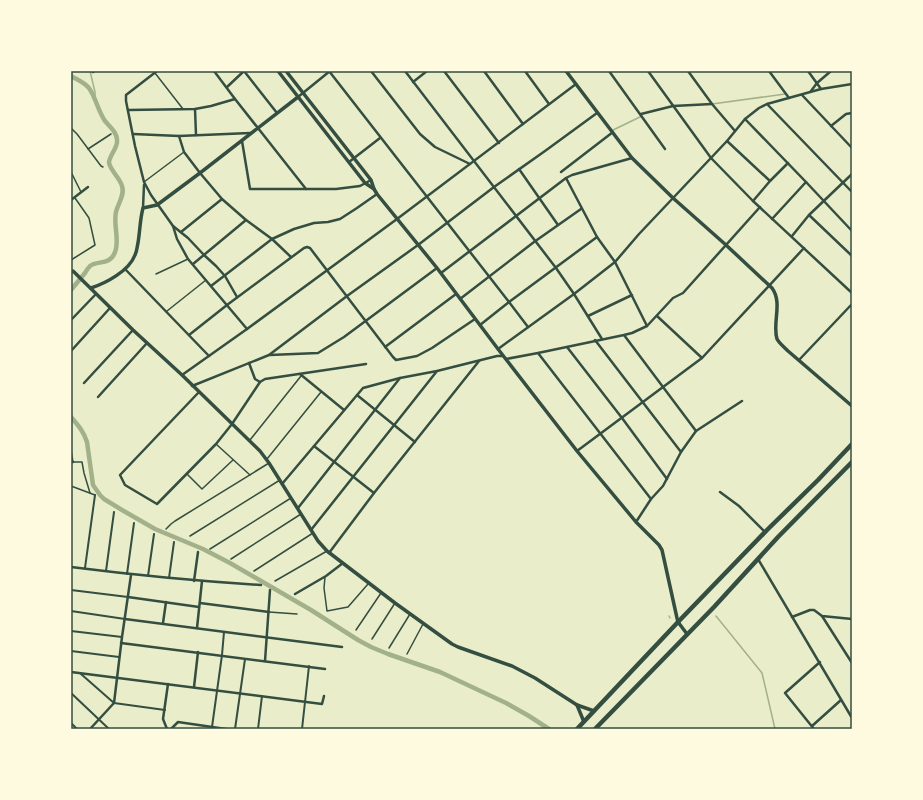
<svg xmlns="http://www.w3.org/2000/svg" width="923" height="800" font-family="Poppins,sans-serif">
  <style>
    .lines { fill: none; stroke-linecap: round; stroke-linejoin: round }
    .stream { stroke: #a3b18a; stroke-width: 1.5 }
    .canal { stroke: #a3b18a; stroke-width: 4.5 }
    .service { stroke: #344e41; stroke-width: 1.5 }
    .pedestrian { stroke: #344e41; stroke-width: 2 }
    .minor { stroke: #344e41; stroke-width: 2.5 }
    .tertiary { stroke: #344e41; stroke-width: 3.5 }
    .trunk { stroke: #344e41; stroke-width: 4.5 }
    .neatline { fill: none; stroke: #344e41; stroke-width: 1.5 }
  </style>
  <rect width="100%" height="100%" fill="#e9edc9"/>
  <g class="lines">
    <!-- stream -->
    <g class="stream">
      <polyline points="90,71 95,92 95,102"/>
      <polyline points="712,104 785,94"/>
      <polyline points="611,131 642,116"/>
      <polyline points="669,616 670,618"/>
      <polyline points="716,616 762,673 775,729"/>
    </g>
    <!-- canal -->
    <g class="canal">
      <path d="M71,76c7,4 13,6 18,12 7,10 9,23 16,33 5,6 13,12 12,21 0,6 -7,13 -8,20 0,7 11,16 13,24 3,9 -4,17 -6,26 -3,13 4,28 -1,40 -5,14 -18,8 -25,14 -2,2 -4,5 -5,7 -5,6 -9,11 -14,17"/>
      <path d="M71,417c7,8 13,15 16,25l6,43 7,10 4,4 18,11 33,19 48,20 27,14 81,47 47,30 13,7 17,7 52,18 66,31 23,13 20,13"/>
    </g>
    <!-- service -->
    <g class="service">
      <polyline points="155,73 183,109"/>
      <polyline points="71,128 77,134 101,166 103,167"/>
      <polyline points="88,149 111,134"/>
      <polyline points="71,172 81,192"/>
      <polyline points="144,182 184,152"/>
      <polyline points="71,260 95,245 89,218 75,198"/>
      <polyline points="156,274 188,259"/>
      <polyline points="167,311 206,280"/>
      <polyline points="250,440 301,376"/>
      <polyline points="216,444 250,475"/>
      <polyline points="71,450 73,462 82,462 84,473 90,493"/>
      <polyline points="267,459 321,392"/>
      <polyline points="187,474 202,489 233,460"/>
      <polyline points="71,486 95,495"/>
      <polyline points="166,529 171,524 175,521 269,463"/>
      <polyline points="190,536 280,480"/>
      <polyline points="210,549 291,498"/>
      <polyline points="231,559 301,514"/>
      <polyline points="254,571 313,533"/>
      <polyline points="325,577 324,588 327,611 348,607 368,584"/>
      <polyline points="275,581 327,551"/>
      <polyline points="269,612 297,614"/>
      <polyline points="356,630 381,593"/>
      <polyline points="372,639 395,603"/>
      <polyline points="389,648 410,614"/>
      <polyline points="407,654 423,624"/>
    </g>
    <!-- pedestrian -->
    <g class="pedestrian">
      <polyline points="85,568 95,495"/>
      <polyline points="106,571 114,512"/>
      <polyline points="127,574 134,523"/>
      <polyline points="148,576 154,534"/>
      <polyline points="169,578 174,542"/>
      <polyline points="71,590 128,597"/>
      <polyline points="71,611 125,619"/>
      <polyline points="71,631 122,637"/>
      <polyline points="71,651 119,657"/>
      <polyline points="81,674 114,703 165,710"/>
      <polyline points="71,693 109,729"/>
      <polyline points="71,723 77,729"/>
      <polyline points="212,727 222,655 224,632"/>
      <polyline points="235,729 245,659"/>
      <polyline points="258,729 262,696"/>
      <polyline points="302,729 309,666"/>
    </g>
    <!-- minor -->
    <g class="minor">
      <polyline points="157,71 126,95 126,101 135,146 144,182 151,195 173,226 177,239 188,259 247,329"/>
      <polyline points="214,71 235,99 306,189"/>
      <polyline points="244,71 277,113"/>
      <polyline points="329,71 509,302 528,327"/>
      <polyline points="371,71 420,134 435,147 470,164"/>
      <polyline points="405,71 556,268 574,294 602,339"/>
      <polyline points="444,71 499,143"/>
      <polyline points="484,71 523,124"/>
      <polyline points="525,71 549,104"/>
      <polyline points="609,71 665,149"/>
      <polyline points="648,71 711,158 753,201 852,293"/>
      <polyline points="688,71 712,104 735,131"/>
      <polyline points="769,71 789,98"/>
      <polyline points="808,71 821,89"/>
      <polyline points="93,72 94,71"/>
      <polyline points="413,82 427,71"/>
      <polyline points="227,87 244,71"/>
      <polyline points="811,91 817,83 831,71"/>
      <polyline points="802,95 852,148"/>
      <polyline points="298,97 330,71"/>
      <polyline points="767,104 852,192"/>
      <polyline points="195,109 196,135"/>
      <polyline points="128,110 195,109 211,106 235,99"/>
      <polyline points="641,114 673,106 712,104"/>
      <polyline points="745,119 806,182 852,231"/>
      <polyline points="831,126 846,114 852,113"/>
      <polyline points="133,134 179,136 250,133"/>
      <polyline points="179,136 184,152 200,173 222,199 246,220 272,239 291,257"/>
      <polyline points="242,141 250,189 336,189 360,186 371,180"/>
      <polyline points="727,141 770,181"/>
      <polyline points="349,162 380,138"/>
      <polyline points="519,169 558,225"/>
      <polyline points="561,172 613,132"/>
      <polyline points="566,178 597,237 615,262 647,326"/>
      <polyline points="71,200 88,187"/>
      <polyline points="753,201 770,181 788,163"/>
      <polyline points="143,208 144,185"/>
      <polyline points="809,215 852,256"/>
      <polyline points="772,219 806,182"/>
      <polyline points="173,226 188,238 204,255 216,266 225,276 237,297"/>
      <polyline points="181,232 222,199"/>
      <polyline points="792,236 809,215 852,174"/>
      <polyline points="193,264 246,220"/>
      <polyline points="125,269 209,356"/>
      <polyline points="441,273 566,178 572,175 632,158"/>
      <polyline points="211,286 272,239 294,229 314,223 328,222 340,219 357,208 377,194"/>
      <polyline points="460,299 534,242 581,209"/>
      <polyline points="588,316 632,295"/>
      <polyline points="657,316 702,358"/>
      <polyline points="71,320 96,294"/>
      <polyline points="480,325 509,302 597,237"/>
      <polyline points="189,335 227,305 304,248 307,247 310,248 393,357 396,360 417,356 432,348 475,319"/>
      <polyline points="624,335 696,431"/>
      <polyline points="595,340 681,452"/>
      <polyline points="385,347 456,294"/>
      <polyline points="567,347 622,418 667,479"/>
      <polyline points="498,349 574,294 615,262 639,234 727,141 745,119 759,108 767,104 821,89 852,84"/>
      <polyline points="71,351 110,308"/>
      <polyline points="538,353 651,499"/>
      <polyline points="270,355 318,353 344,337 437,268"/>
      <polyline points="506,359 538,353 624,335 632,333 647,326 673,298 683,293 760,207"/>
      <polyline points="799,360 852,304"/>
      <polyline points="249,363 255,379 260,382"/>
      <polyline points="300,374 344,410"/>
      <polyline points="182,375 247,329 397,219 576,84"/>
      <polyline points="84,383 133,330"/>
      <polyline points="192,386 269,355 347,296 418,245 494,187 545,151 597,113"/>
      <polyline points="199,392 120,475 125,485 157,504 216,444 232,424 260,382 265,379 366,364"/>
      <polyline points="357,395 415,442"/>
      <polyline points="98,397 147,343"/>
      <polyline points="314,446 374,493"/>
      <polyline points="577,451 702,358 804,248"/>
      <polyline points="71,462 73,462"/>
      <polyline points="282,484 363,388 400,378 437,371 497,356 503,356"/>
      <polyline points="720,492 739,506 765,532"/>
      <polyline points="298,508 400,378"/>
      <polyline points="636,522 651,499 663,486 681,452 696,431 742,401"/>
      <polyline points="311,530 437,371"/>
      <polyline points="329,553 374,493 479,361"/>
      <polyline points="758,559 852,718"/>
      <path d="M71,567c63,8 126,14 190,18"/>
      <polyline points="194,581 198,552"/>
      <polyline points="295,594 326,576 343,563"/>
      <polyline points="128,597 199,607"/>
      <polyline points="200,603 269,612"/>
      <polyline points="822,616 852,663"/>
      <polyline points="792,617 810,610 814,610 822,616 852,619"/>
      <polyline points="125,619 342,647"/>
      <polyline points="163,623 166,602"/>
      <polyline points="197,628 202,581"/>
      <polyline points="121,643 325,669"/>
      <polyline points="265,661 270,590"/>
      <polyline points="71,672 322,704 324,696"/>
      <polyline points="194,687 198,652"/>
      <polyline points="812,726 841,700"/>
      <polyline points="90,729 114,703 122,637 131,575"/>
      <polyline points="167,729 163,719 168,684"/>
      <polyline points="171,729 178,722 226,729"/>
      <polyline points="814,729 785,693 820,662"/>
    </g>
    <!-- tertiary -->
    <g class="tertiary">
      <polyline points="278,71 365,183 374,189"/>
      <polyline points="286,71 371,180 374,189 377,194 437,268 498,349 577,451 636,522 659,545 662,550 677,618 678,622 687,634"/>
      <path d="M566,71l66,87 41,40 53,47 46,43c11,15 0,35 5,51 2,4 7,8 11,12l64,55"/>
      <polyline points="71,272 73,271 133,330 182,375 260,451 269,463 318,541 327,551 395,603 452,644 458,647 512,666 535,678 577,705 594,711"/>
      <path d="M91,288c15,-5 38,-17 44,-33 2,-4 2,-8 3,-12 2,-12 2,-24 5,-35l14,-3 43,-32 98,-76"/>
      <polyline points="577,705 584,722"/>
    </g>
    <!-- trunk -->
    <g class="trunk">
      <polyline points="577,729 678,622 767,530 818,480 852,444"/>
      <polyline points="595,729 714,607 778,537 852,462"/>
    </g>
  </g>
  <!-- border -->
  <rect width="923" height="800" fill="none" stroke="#fefae0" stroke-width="144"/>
  <rect x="72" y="72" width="779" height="656" class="neatline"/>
</svg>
